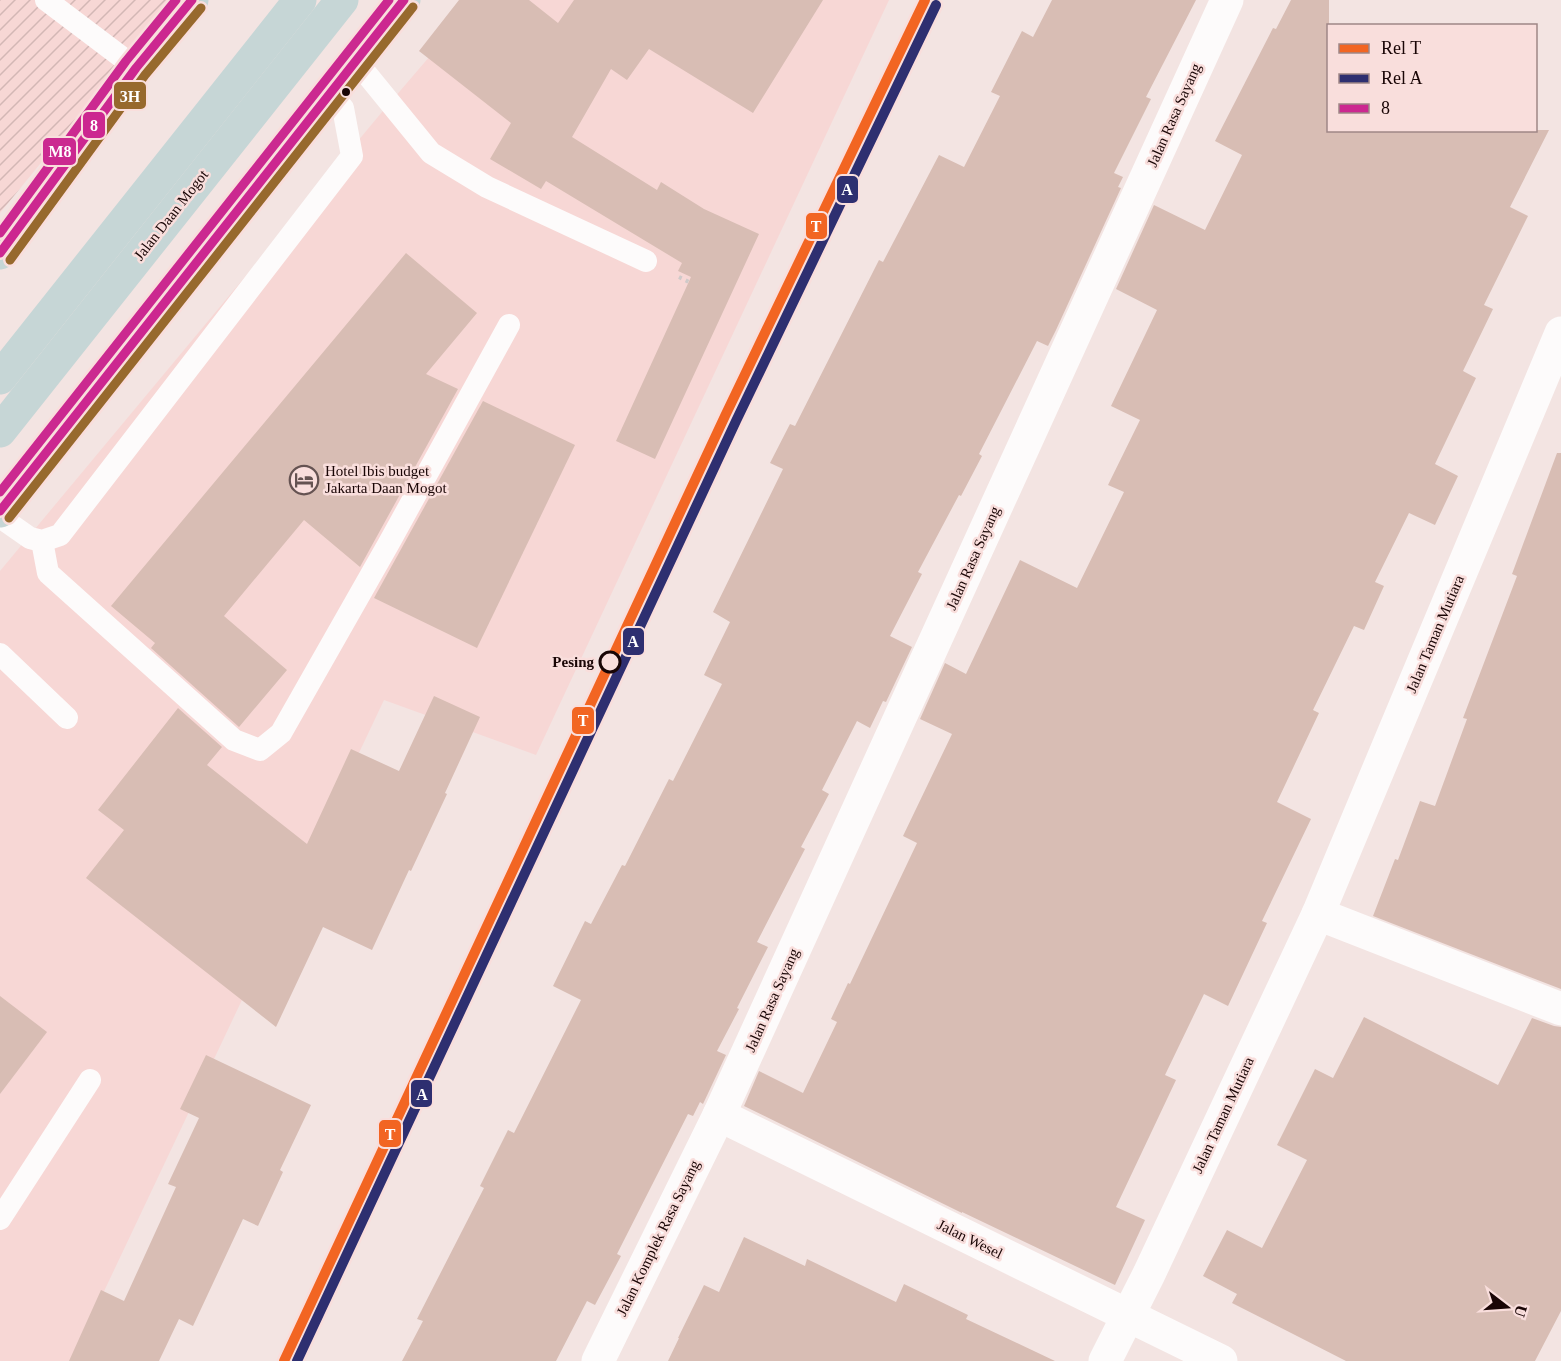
<svg xmlns="http://www.w3.org/2000/svg" width="1561" height="1361" font-family="'Times New Roman',serif">
  <style>
    .built { fill: #f7d7d5 }
    .industrial { fill: url(#industrial-furrows) }
    .building { fill: #d8bdb4 }
    .lines { fill: none; stroke-linecap: round; stroke-linejoin: round }
    .path { stroke: #cfcac9; stroke-width: 4; stroke-dasharray: 3 4.5; stroke-linecap: butt }
    .lane { stroke: #fdfbfb; stroke-width: 22 }
    .street { stroke: #fdfbfb; stroke-width: 33 }
    .highway { stroke: #c6d6d6; stroke-width: 33 }
    .bus-1-casing { stroke: #f9dedc; stroke-width: 14 }
    .bus-2-casing { stroke: #f9dedc; stroke-width: 14 }
    .bus-3-casing { stroke: #f9dedc; stroke-width: 14 }
    .bus-1 { stroke: #cc2790; stroke-width: 9 }
    .bus-2 { stroke: #97692d; stroke-width: 9 }
    .bus-3 { stroke: #cb2990; stroke-width: 9 }
    .rail-1-casing { stroke: #f9dedc; stroke-width: 15 }
    .rail-2-casing { stroke: #f9dedc; stroke-width: 15 }
    .rail-1 { stroke: #f26522; stroke-width: 10 }
    .rail-2 { stroke: #2e2f70; stroke-width: 10 }
    .bus-dot { fill: #190505; stroke: #f9dedc; stroke-width: 2 }
    .stop-dot { fill: #f9dedc; stroke: #190505; stroke-width: 3 }
    .labels { text-anchor: middle; stroke-width: 5; stroke-linejoin: round; paint-order: stroke }
    .street-label { font-size: 15px; fill: #190505; stroke: #f9dedc }
    .poi-label { font-size: 15px; fill: #190505; stroke: #f9dedc; text-anchor: start }
    .stop-label { font-size: 15px; font-weight: bold; fill: #190505; stroke: #f9dedc; text-anchor: end }
    .line-badge { stroke: #f9dedc; stroke-width: 2 }
    .badge-label { font-size: 16px; text-anchor: middle; font-weight: bold; fill: #fff }
  </style>
  <defs>
    <pattern id="industrial-furrows" width="10" height="10" patternUnits="userSpaceOnUse" patternTransform="scale(1.5)"><rect width="10" height="10" fill="#f7d7d5"/><path d="M-1 1l2-2M0 10L10 0M9 11l2-2" fill="none" stroke="#d3b7b5"/></pattern>
  </defs>
  <rect width="100%" height="100%" fill="#f3e4e2"/>
  <!-- built -->
  <polygon class="built" points="478,0 889,0 536,755 384,700 71,1361 0,1361 0,571 382,112"/>
  <!-- industrial -->
  <polygon class="industrial" points="0,0 174,0 0,213"/>
  <!-- building -->
  <g class="building">
    <polygon points="459,0 529,0 558,23 574,0 823,0 753,113 649,49 627,80 611,69 572,137 657,190 661,182 704,209 759,234 655,459 616,441 691,277 678,271 682,263 546,181 541,189 490,159 511,123 419,51"/>
    <polygon points="1052,0 1196,0 1146,97 1151,99 1114,173 1123,177 1118,187 1121,188 1056,330 1048,346 1037,341 979,454 982,456 961,496 959,495 918,572 922,574 890,636 912,647 886,702 883,701 870,728 857,721 822,790 829,794 801,847 805,849 757,942 768,947 737,1008 739,1009 717,1051 726,1055 703,1104 700,1102 693,1116 688,1114 617,1254 621,1256 595,1305 587,1301 556,1361 402,1361 423,1321 417,1319 484,1188 480,1186 508,1130 514,1133 581,1000 553,986 585,921 591,924 622,865 625,866 669,779 673,781 722,684 704,675 730,622 713,612 783,469 770,463 790,424 795,426 879,260 883,262 939,155 964,167 1000,96 991,92 1022,31 1033,37"/>
    <polygon points="1291,0 1329,0 1329,130 1549,130 1510,207 1528,216 1484,305 1493,309 1463,371 1476,378 1435,464 1458,476 1435,525 1409,513 1375,582 1384,586 1364,630 1354,626 1313,710 1319,713 1277,802 1311,819 1262,921 1267,923 1228,1006 1204,994 1165,1075 1176,1080 1116,1207 1145,1220 1115,1285 962,1212 962,1213 744,1106 759,1071 803,1093 837,1022 831,1019 848,983 850,984 917,843 903,836 952,734 920,719 945,663 966,674 1020,560 1077,588 1124,492 1108,485 1140,420 1111,406 1157,310 1116,289 1154,205 1205,230 1242,155 1215,141 1273,28 1276,29"/>
    <polygon points="406,253 477,313 426,374 458,389 360,567 304,520 224,616 287,670 239,727 151,648 155,643 111,606"/>
    <polygon points="483,401 575,445 477,648 374,598"/>
    <polygon points="1557,453 1561,453 1561,989 1373,916 1395,859 1398,860 1420,801 1435,806 1467,719 1463,718 1517,576 1512,574"/>
    <polygon points="434,696 480,717 445,793 447,794 411,871 409,870 372,950 323,927 276,1027 86,878 124,830 98,810 178,708 222,747 207,765 307,844 351,749 399,771"/>
    <polygon points="0,996 47,1032 0,1094"/>
    <polygon points="1364,1017 1498,1085 1532,1018 1554,1026 1561,1027 1561,1311 1535,1361 1346,1361 1232,1303 1237,1294 1203,1276 1227,1230 1262,1248 1307,1160 1277,1145 1315,1069 1333,1078"/>
    <polygon points="206,1055 311,1105 280,1170 283,1172 258,1226 243,1219 193,1326 179,1319 159,1361 69,1361 101,1290 124,1301 176,1187 168,1184 199,1118 180,1109"/>
    <polygon points="744,1237 805,1266 807,1259 896,1302 904,1284 968,1315 966,1319 1055,1361 668,1361 679,1338 678,1338 704,1285 719,1292"/>
  </g>
  <g class="lines">
    <!-- path -->
    <polyline class="path" points="679,277 689,282"/>
    <!-- lane -->
    <g class="lane">
      <polyline points="46,0 136,68"/>
      <polyline points="356,61 431,153 487,187 646,261"/>
      <polyline points="0,517 30,538 42,541 60,535 352,156 343,108 329,94"/>
      <polyline points="42,541 48,573 234,740 260,750 281,733 389,543 509,325"/>
      <polyline points="0,654 67,718"/>
      <polyline points="0,1219 90,1080"/>
    </g>
    <!-- street -->
    <g class="street">
      <polyline points="1318,914 1561,1009"/>
      <polyline points="719,1115 1221,1361"/>
      <polyline points="598,1361 719,1115 1227,0"/>
      <polyline points="1105,1361 1149,1274 1318,914 1561,333"/>
    </g>
    <!-- highway -->
    <g class="highway">
      <polyline points="0,253 136,68 192,0"/>
      <polyline points="0,378 300,0"/>
      <polyline points="0,431 342,0"/>
      <polyline points="0,511 404,0"/>
    </g>
    <!-- bus-1 casing -->
    <g class="bus-1-casing">
      <g id="bus-1">
        <polyline points="0,253 136,68 192,0"/>
        <polyline points="0,511 404,0"/>
      </g>
    </g>
    <!-- bus-2 casing -->
    <g class="bus-2-casing">
      <g id="bus-2">
        <polyline points="10,260 145,75 201,8"/>
        <polyline points="9,518 413,7"/>
      </g>
    </g>
    <!-- bus-3 casing -->
    <g class="bus-3-casing">
      <g id="bus-3">
        <polyline points="0,233 126,61 176,0"/>
        <polyline points="0,492 389,0"/>
      </g>
    </g>
    <!-- bus-1 -->
    <use href="#bus-1" class="bus-1"/>
    <!-- bus-2 -->
    <use href="#bus-2" class="bus-2"/>
    <!-- bus-3 -->
    <use href="#bus-3" class="bus-3"/>
    <!-- rail-1 casing -->
    <g class="rail-1-casing">
      <polyline id="rail-1" points="284,1361 725,416 925,0"/>
    </g>
    <!-- rail-2 casing -->
    <g class="rail-2-casing">
      <polyline id="rail-2" points="297,1361 736,421 936,5"/>
    </g>
    <!-- rail-1 -->
    <use href="#rail-1" class="rail-1"/>
    <!-- rail-2 -->
    <use href="#rail-2" class="rail-2"/>
  </g>
  <!-- icons -->
  <defs>
    <g id="hotel-ring" transform="scale(1.5)"><circle r="9.5" fill="#f9dedc" stroke="#655352" stroke-width="1.5"/><path d="M-6-4.5h1.5V1H6V5H4.5V3h-9V5H-6ZM-4 0a1.8 1.8 0 1 1 3.6 0ZM.5 0V-2.5h3Q6-2.5 6 0Z" fill="#655352"/></g>
  </defs>
  <g fill-rule="evenodd">
    <use href="#hotel-ring" x="304" y="480"/>
  </g>
  <!-- markers -->
  <circle class="bus-dot" cx="346" cy="92" r="5"/>
  <circle class="stop-dot" cx="610" cy="662" r="10"/>
  <g class="labels">
    <!-- street labels -->
    <g class="street-label">
      <text transform="translate(1174 115) rotate(-66)" y="5">Jalan Rasa Sayang</text>
      <text transform="translate(171 215) rotate(-52)" y="5">Jalan Daan Mogot</text>
      <text transform="translate(973 558) rotate(-66)" y="5">Jalan Rasa Sayang</text>
      <text transform="translate(1435 634) rotate(-67)" y="5">Jalan Taman Mutiara</text>
      <text transform="translate(772 1000) rotate(-66)" y="5">Jalan Rasa Sayang</text>
      <text transform="translate(1223 1115) rotate(-65)" y="5">Jalan Taman Mutiara</text>
      <text transform="translate(658 1238) rotate(-64)" y="5">Jalan Komplek Rasa Sayang</text>
      <text transform="translate(970 1239) rotate(26)" y="5">Jalan Wesel</text>
    </g>
    <!-- poi labels -->
    <g class="poi-label">
      <text x="325" y="476">Hotel Ibis budget<tspan x="325" dy="17">Jakarta Daan Mogot</tspan></text>
    </g>
    <!-- stop labels -->
    <g class="stop-label">
      <text x="594" y="667">Pesing</text>
    </g>
  </g>
  <g class="line-badge">
    <rect x="113" y="81" width="34" height="29" rx="6" fill="#97692d"/>
    <rect x="82" y="111" width="24" height="28" rx="6" fill="#cc2790"/>
    <rect x="42" y="137" width="35" height="29" rx="6" fill="#cb2990"/>
    <rect x="836" y="175" width="23" height="29" rx="6" fill="#2e2f70"/>
    <rect x="805" y="212" width="23" height="28" rx="6" fill="#f26522"/>
    <rect x="622" y="627" width="23" height="29" rx="6" fill="#2e2f70"/>
    <rect x="571" y="706" width="24" height="29" rx="6" fill="#f26522"/>
    <rect x="410" y="1079" width="23" height="29" rx="6" fill="#2e2f70"/>
    <rect x="378" y="1119" width="24" height="29" rx="6" fill="#f26522"/>
  </g>
  <g class="badge-label">
    <text x="130" y="102">3H</text>
    <text x="94" y="131">8</text>
    <text x="60" y="157">M8</text>
    <text x="847" y="195">A</text>
    <text x="816" y="232">T</text>
    <text x="633" y="647">A</text>
    <text x="583" y="726">T</text>
    <text x="422" y="1100">A</text>
    <text x="390" y="1140">T</text>
  </g>
  <!-- legend -->
  <rect x="1327" y="24" width="210" height="108" fill="#f9dedc" stroke="#9f8786" stroke-width="1.5"/>
  <rect x="1339" y="44" width="30" height="9" fill="#f26522" stroke="#9f8786" stroke-width="1.5"/>
  <text x="1381" y="54" font-size="18" fill="#190505">Rel T</text>
  <rect x="1339" y="74" width="30" height="9" fill="#2e2f70" stroke="#9f8786" stroke-width="1.5"/>
  <text x="1381" y="84" font-size="18" fill="#190505">Rel A</text>
  <rect x="1339" y="104" width="30" height="9" fill="#cc2790" stroke="#9f8786" stroke-width="1.5"/>
  <text x="1381" y="114" font-size="18" fill="#190505">8</text>
  <!-- north arrow -->
  <g transform="translate(1507 1307) rotate(107)" stroke="#f9dedc" stroke-width="4.5" paint-order="stroke">
  <path d="M0-4.5L10 22L0 15L-10 22Z" fill="#190505"/>
  <text y="-9" font-size="16" font-weight="bold" text-anchor="middle" fill="#190505">U</text>
  </g>
</svg>
